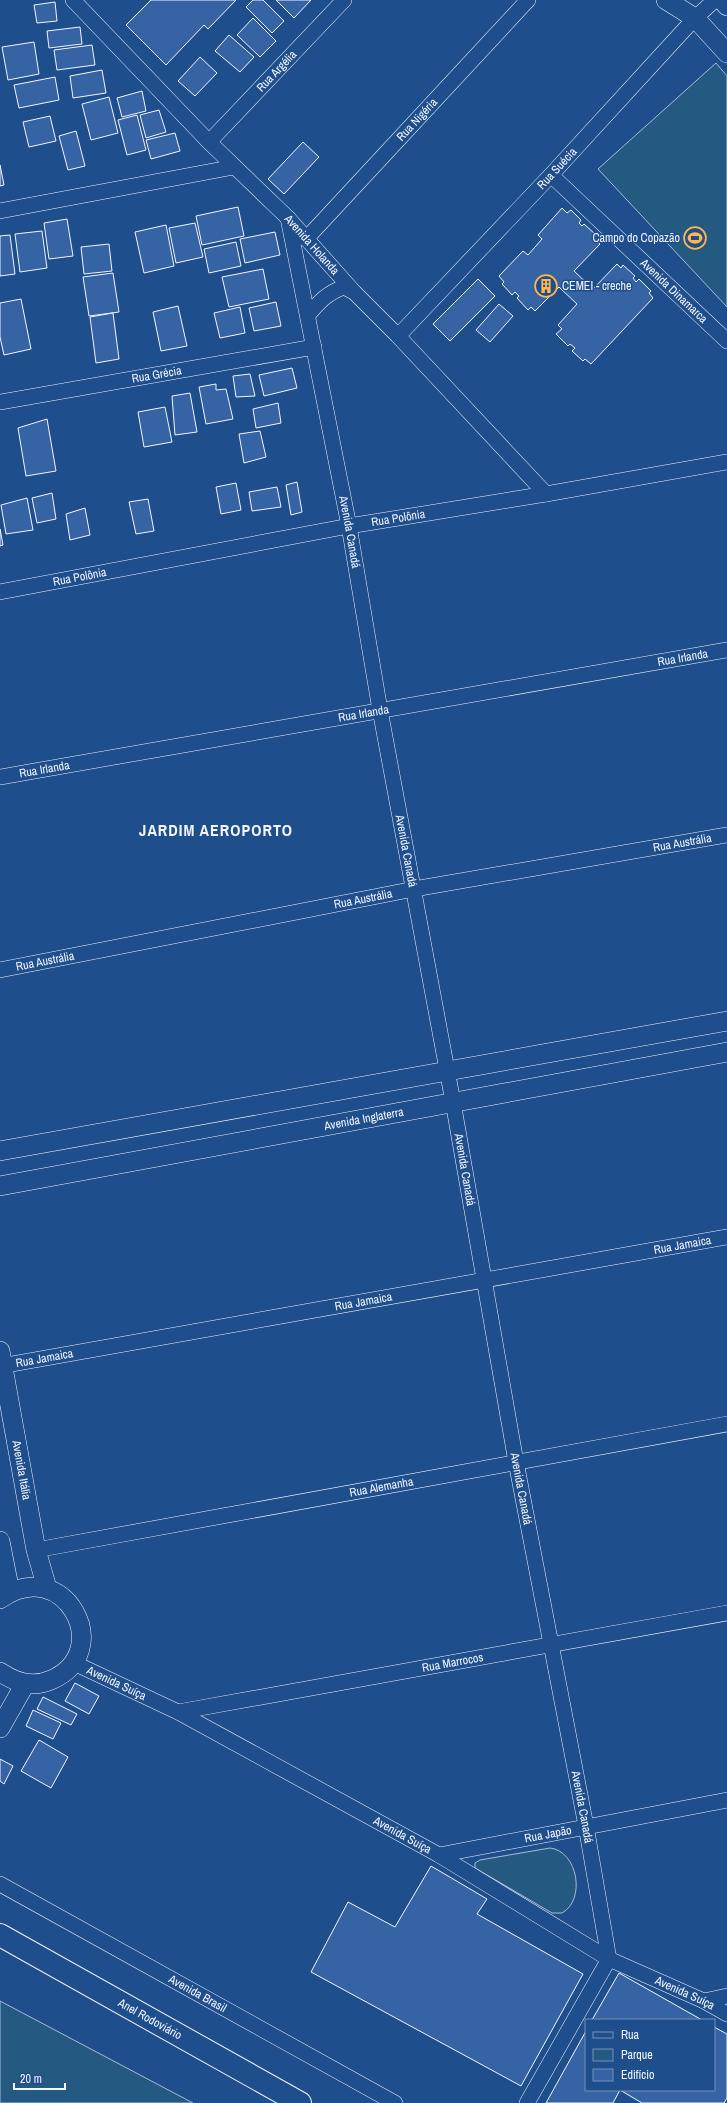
<svg xmlns="http://www.w3.org/2000/svg" width="727" height="2103" font-family="'Archivo Narrow',sans-serif">
  <style>
    .green { fill: #245a82; stroke: #a8bbd7 }
    .building { fill: #3563a3; stroke: #f2f6ff }
    .lines { fill: none; stroke-linecap: round; stroke-linejoin: round }
    .minor-casing { stroke: #f2f6ff; stroke-width: 16 }
    .tertiary-casing { stroke: #f2f6ff; stroke-width: 20 }
    .primary-casing { stroke: #f2f6ff; stroke-width: 24 }
    .minor { stroke: #1f4e8c; stroke-width: 15 }
    .tertiary { stroke: #1f4e8c; stroke-width: 19 }
    .primary { stroke: #1f4e8c; stroke-width: 22 }
    .labels { text-anchor: middle; stroke-width: 3; stroke-linejoin: round; paint-order: stroke }
    .street-label { font-size: 12px; fill: #f2f6ff; stroke: #1f4e8c }
    .poi-label { font-size: 12px; fill: #f2f6ff; stroke: #1f4e8c; text-anchor: end }
    .district-label { font-size: 16px; font-weight: bold; letter-spacing: 1px; fill: #f2f6ff; stroke: #1f4e8c }
  </style>
  <rect width="100%" height="100%" fill="#1f4e8c"/>
  <!-- green -->
  <g class="green">
    <polygon points="716,63 727,76 727,307 598,169"/>
    <path d="M550,1848c28,3 36,52 12,65h-10l-77,-45v-5l5,-3z"/>
    <polygon points="0,2001 193,2103 0,2103"/>
  </g>
  <!-- building -->
  <g class="building">
    <polygon points="151,0 236,0 208,29 204,25 166,65 126,25"/>
    <polygon points="253,0 263,0 284,21 272,33 246,7"/>
    <polygon points="276,0 311,0 294,18"/>
    <polygon points="55,2 57,21 37,23 34,5"/>
    <polygon points="253,18 276,41 260,57 237,35"/>
    <polygon points="80,27 82,44 49,48 47,31"/>
    <polygon points="229,35 254,57 240,72 215,51"/>
    <polygon points="34,42 39,74 8,80 2,47"/>
    <polygon points="92,45 95,65 57,70 54,50"/>
    <polygon points="200,57 217,73 195,96 178,81"/>
    <polygon points="102,70 106,93 73,98 70,76"/>
    <polygon points="55,77 59,100 19,108 14,85"/>
    <polygon points="142,91 146,111 122,117 117,98"/>
    <polygon points="109,97 118,133 91,140 82,104"/>
    <polygon points="159,110 166,132 146,138 140,115"/>
    <polygon points="137,115 146,150 127,155 118,120"/>
    <polygon points="50,116 56,141 29,147 23,122"/>
    <polygon points="76,131 85,166 68,170 59,136"/>
    <polygon points="175,133 180,151 151,159 146,140"/>
    <polygon points="303,142 319,157 284,194 268,179"/>
    <polygon points="0,165 4,185 0,186"/>
    <polygon points="238,207 244,236 202,245 196,216"/>
    <polygon points="562,208 567,213 571,210 581,220 579,223 582,226 584,224 596,235 594,238 600,244 574,271 593,289 617,264 621,268 623,265 635,276 633,278 636,282 639,279 651,291 649,293 653,298 591,364 585,359 583,361 572,351 575,348 570,344 568,346 556,334 562,329 558,325 577,304 559,287 535,311 531,307 528,310 517,298 519,296 515,292 512,295 502,284 504,282 499,276 523,251 528,255 542,239 538,235"/>
    <polygon points="67,219 73,256 49,259 44,223"/>
    <polygon points="195,223 203,257 176,263 169,228"/>
    <polygon points="166,225 174,266 144,273 135,232"/>
    <polygon points="42,231 47,268 20,272 15,234"/>
    <polygon points="275,232 280,255 245,263 240,239"/>
    <polygon points="10,235 15,274 0,276 0,236"/>
    <polygon points="236,242 241,266 209,273 204,249"/>
    <polygon points="109,244 112,271 84,274 81,247"/>
    <polygon points="263,269 269,299 229,307 222,277"/>
    <polygon points="113,273 119,312 89,316 83,277"/>
    <polygon points="478,279 495,296 450,341 433,324"/>
    <polygon points="21,299 31,349 4,355 0,337 0,303"/>
    <polygon points="276,302 281,326 254,331 249,308"/>
    <polygon points="499,304 513,316 490,342 476,330"/>
    <polygon points="178,306 187,346 161,351 153,312"/>
    <polygon points="240,307 245,333 220,338 214,313"/>
    <polygon points="113,313 119,359 96,363 90,317"/>
    <polygon points="292,368 297,388 264,396 259,375"/>
    <polygon points="250,374 255,396 236,397 233,376"/>
    <polygon points="216,384 216,390 226,389 233,419 206,424 199,387"/>
    <polygon points="190,393 197,432 175,435 172,396"/>
    <polygon points="278,403 281,423 256,428 253,409"/>
    <polygon points="165,407 172,442 144,447 138,412"/>
    <polygon points="47,419 56,471 26,476 18,428"/>
    <polygon points="260,431 266,457 244,463 239,434"/>
    <polygon points="297,482 302,512 291,515 286,485"/>
    <polygon points="236,483 241,510 221,514 216,487"/>
    <polygon points="277,487 281,507 252,511 249,492"/>
    <polygon points="52,493 56,519 37,523 32,498"/>
    <polygon points="27,498 33,530 6,534 1,505"/>
    <polygon points="148,499 154,531 136,534 129,502"/>
    <polygon points="85,508 90,535 70,540 66,514"/>
    <polygon points="0,529 3,545 0,546"/>
    <polygon points="75,1683 99,1696 89,1714 65,1701"/>
    <polygon points="43,1697 77,1714 71,1725 37,1709"/>
    <polygon points="33,1710 61,1723 53,1739 26,1726"/>
    <polygon points="39,1740 68,1757 51,1788 21,1771"/>
    <polygon points="0,1759 13,1766 4,1784 0,1781"/>
    <polygon points="431,1866 487,1899 477,1914 583,1974 521,2086 311,1972 348,1902 395,1927"/>
    <polygon points="619,1973 702,2020 592,2020"/>
    <polygon points="714,2027 727,2034 727,2098 724,2103 642,2103 620,2090 613,2103 546,2103 586,2031 586,2090 714,2090"/>
  </g>
  <g class="lines">
    <!-- minor casing -->
    <g class="minor-casing">
      <g id="minor">
        <path id="s1" d="M73,0l136,142 79,76 66,74 44,44 148,158"/>
        <path id="s2" d="M209,142l135,-142"/>
        <path id="s3" d="M551,175l176,166"/>
        <polyline points="0,211 234,167"/>
        <path id="s4" d="M288,218l61,308 31,184 73,392 63,360 70,364 23,133 -82,144"/>
        <path id="s5" d="M306,239l222,-239"/>
        <path d="M308,315c11,-13 19,-22 36,-28l10,5"/>
        <path id="s6" d="M398,336l153,-161 144,-157 20,-18"/>
        <path id="s7" d="M0,402l314,-55"/>
        <path id="s8" d="M0,592l349,-66 197,-32 181,-32"/>
        <path id="s9" d="M0,777l727,-127"/>
        <path id="s10" d="M0,970l414,-81 313,-54"/>
        <path id="s11" d="M0,1366l727,-129"/>
        <path id="s12" d="M36,1550l691,-126"/>
        <path id="s13" d="M74,1663l104,49 261,143 170,104 95,42 23,13"/>
        <path id="s14" d="M178,1712l549,-99"/>
        <path id="s15" d="M439,1855l288,-55"/>
        <path id="s16" d="M0,1884l395,219"/>
        <polyline points="704,2001 727,1996"/>
      </g>
    </g>
    <!-- tertiary casing -->
    <g class="tertiary-casing">
      <g id="tertiary">
        <polyline points="666,0 695,18 727,53"/>
        <polyline points="722,0 727,6"/>
        <polyline points="0,1151 727,1021"/>
        <path id="s17" d="M0,1186l727,-134"/>
        <path id="s18" d="M0,1351l36,199 11,38"/>
        <polyline points="0,1541 10,1592"/>
        <path d="M0,1599c64,-46 117,53 51,81 -18,8 -35,3 -51,-8"/>
        <polyline points="0,1728 25,1684"/>
      </g>
    </g>
    <!-- primary casing -->
    <g class="primary-casing">
      <g id="primary">
        <path id="s19" d="M0,1935l300,168"/>
      </g>
    </g>
    <!-- minor -->
    <use href="#minor" class="minor"/>
    <!-- tertiary -->
    <use href="#tertiary" class="tertiary"/>
    <!-- primary -->
    <use href="#primary" class="primary"/>
  </g>
  <!-- icons -->
  <defs>
    <g id="stadium-ring" transform="scale(1.15)"><circle r="9.5" fill="#1f4e8c" stroke="#ffb74d" stroke-width="1.5"/><path d="M0-5a6.5 5 0 1 0 0 10a6.5 5 0 1 0 0-10ZM-3.5-1.8h7v3.6h-7Z" fill="#ffb74d"/></g>
    <g id="building-ring" transform="scale(1.15)"><circle r="9.5" fill="#1f4e8c" stroke="#ffb74d" stroke-width="1.5"/><path d="M-4-6H4V6H1V3H-1V6H-4ZM-2.5-4.3h1.7v1.8h-1.7ZM.8-4.3h1.7v1.8H.8ZM-2.5-1h1.7V.8h-1.7ZM.8-1h1.7V.8H.8Z" fill="#ffb74d"/></g>
  </defs>
  <g fill-rule="evenodd">
    <use href="#stadium-ring" x="695" y="238"/>
    <use href="#building-ring" x="546" y="286"/>
  </g>
  <g class="labels">
    <!-- street labels -->
    <g class="street-label">
      <text dy="4" stroke="none"><textPath href="#s2" startOffset="98">Rua Argélia</textPath></text>
      <text dy="4" stroke="none"><textPath href="#s5" startOffset="163">Rua Nigéria</textPath></text>
      <text dy="4" stroke="none"><textPath href="#s6" startOffset="231">Rua Suécia</textPath></text>
      <text dy="4" stroke="none"><textPath href="#s1" startOffset="342">Avenida Holanda</textPath></text>
      <text dy="4" stroke="none"><textPath href="#s3" startOffset="169">Avenida Dinamarca</textPath></text>
      <text dy="4" stroke="none"><textPath href="#s7" startOffset="159">Rua Grécia</textPath></text>
      <text dy="4" stroke="none"><textPath href="#s8" startOffset="405">Rua Polônia</textPath></text>
      <text dy="4" stroke="none"><textPath href="#s4" startOffset="320">Avenida Canadá</textPath></text>
      <text dy="4" stroke="none"><textPath href="#s8" startOffset="81">Rua Polônia</textPath></text>
      <text dy="4" stroke="none"><textPath href="#s9" startOffset="693">Rua Irlanda</textPath></text>
      <text dy="4" stroke="none"><textPath href="#s9" startOffset="369">Rua Irlanda</textPath></text>
      <text dy="4" stroke="none"><textPath href="#s9" startOffset="45">Rua Irlanda</textPath></text>
      <text dy="4" stroke="none"><textPath href="#s10" startOffset="694">Rua Austrália</textPath></text>
      <text dy="4" stroke="none"><textPath href="#s4" startOffset="644">Avenida Canadá</textPath></text>
      <text dy="4" stroke="none"><textPath href="#s10" startOffset="370">Rua Austrália</textPath></text>
      <text dy="4" stroke="none"><textPath href="#s10" startOffset="46">Rua Austrália</textPath></text>
      <text dy="4" stroke="none"><textPath href="#s17" startOffset="370">Avenida Inglaterra</textPath></text>
      <text dy="4" stroke="none"><textPath href="#s4" startOffset="968">Avenida Canadá</textPath></text>
      <text dy="4" stroke="none"><textPath href="#s11" startOffset="693">Rua Jamaica</textPath></text>
      <text dy="4" stroke="none"><textPath href="#s11" startOffset="369">Rua Jamaica</textPath></text>
      <text dy="4" stroke="none"><textPath href="#s11" startOffset="45">Rua Jamaica</textPath></text>
      <text dy="4" stroke="none"><textPath href="#s18" startOffset="121">Avenida Itália</textPath></text>
      <text dy="4" stroke="none"><textPath href="#s12" startOffset="351">Rua Alemanha</textPath></text>
      <text dy="4" stroke="none"><textPath href="#s4" startOffset="1292">Avenida Canadá</textPath></text>
      <text dy="4" stroke="none"><textPath href="#s14" startOffset="279">Rua Marrocos</textPath></text>
      <text dy="4" stroke="none"><textPath href="#s13" startOffset="47">Avenida Suíça</textPath></text>
      <text dy="4" stroke="none"><textPath href="#s4" startOffset="1616">Avenida Canadá</textPath></text>
      <text dy="4" stroke="none"><textPath href="#s13" startOffset="371">Avenida Suíça</textPath></text>
      <text dy="4" stroke="none"><textPath href="#s15" startOffset="111">Rua Japão</textPath></text>
      <text dy="4" stroke="none"><textPath href="#s13" startOffset="695">Avenida Suíça</textPath></text>
      <text dy="4" stroke="none"><textPath href="#s16" startOffset="226">Avenida Brasil</textPath></text>
      <text dy="4" stroke="none"><textPath href="#s19" startOffset="172">Anel Rodoviário</textPath></text>
    </g>
    <!-- poi labels -->
    <g class="poi-label">
      <text x="680" y="242">Campo do Copazão</text>
      <text x="562" y="290" text-anchor="start">CEMEI - creche</text>
    </g>
    <!-- district labels -->
    <g class="district-label">
      <text x="216" y="836">JARDIM AEROPORTO</text>
    </g>
  </g>
  <!-- legend -->
  <rect x="585" y="2019" width="130" height="72" fill="#1f4e8c" stroke="#7391ba"/>
  <rect x="593" y="2032" width="20" height="6" fill="#1f4e8c" stroke="#7391ba"/>
  <text x="621" y="2039" font-size="12" fill="#f2f6ff">Rua</text>
  <rect x="593" y="2049" width="20" height="12" fill="#245a82" stroke="#7391ba"/>
  <text x="621" y="2059" font-size="12" fill="#f2f6ff">Parque</text>
  <rect x="593" y="2069" width="20" height="12" fill="#3563a3" stroke="#7391ba"/>
  <text x="621" y="2079" font-size="12" fill="#f2f6ff">Edifício</text>
  <!-- scale -->
  <path d="M14 2083v6h51v-6" fill="none" stroke="#f2f6ff" stroke-width="2"/>
  <text x="20" y="2083" font-size="12" fill="#f2f6ff" stroke="#1f4e8c" stroke-width="3" paint-order="stroke">20 m</text>
</svg>
